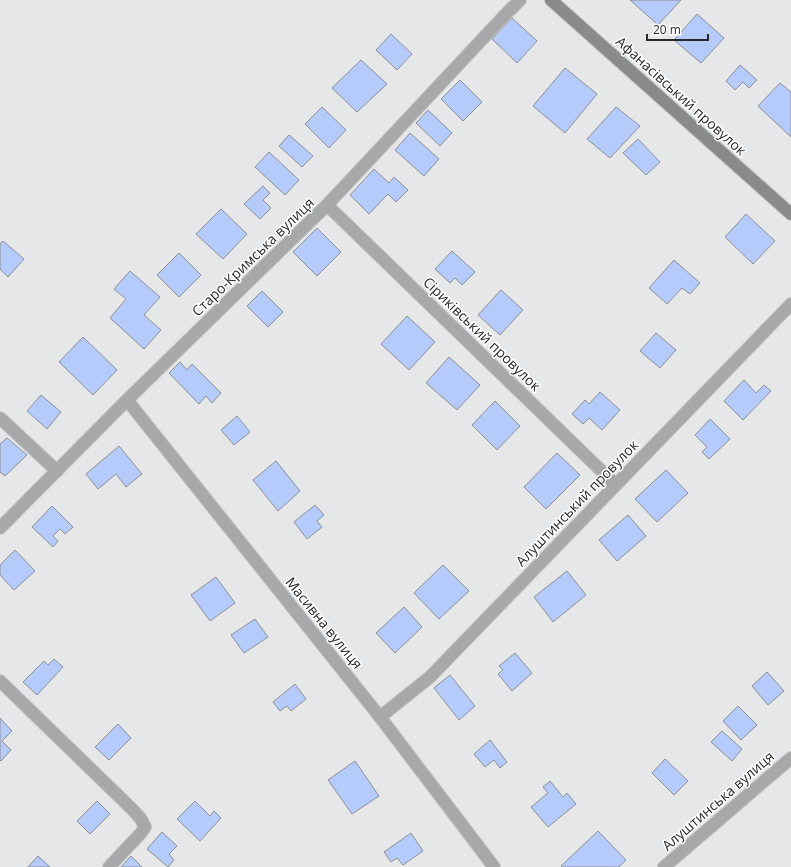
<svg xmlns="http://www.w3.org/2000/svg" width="791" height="867" font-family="'Open Sans',sans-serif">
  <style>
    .building { fill: #b4cbfc; stroke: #8e8f91 }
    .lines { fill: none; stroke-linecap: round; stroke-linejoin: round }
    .street-casing { stroke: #c4c5c6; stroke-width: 14 }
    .secondary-casing { stroke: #c4c5c6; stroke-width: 14 }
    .street { stroke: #a7a8a9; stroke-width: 12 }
    .secondary { stroke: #888a8b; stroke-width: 12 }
    .labels { text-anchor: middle; stroke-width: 3; stroke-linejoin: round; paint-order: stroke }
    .street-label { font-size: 14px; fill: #282829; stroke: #fff }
  </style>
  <rect width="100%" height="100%" fill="#e6e7e9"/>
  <!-- building -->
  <g class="building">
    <polygon points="630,0 681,0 658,25"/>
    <polygon points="697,14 724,38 701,63 674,40"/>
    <polygon points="512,18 537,41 517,63 492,39"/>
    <polygon points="391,34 412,54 397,70 376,50"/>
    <polygon points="361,60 387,84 357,112 332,88"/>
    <polygon points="740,65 757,80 749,88 743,82 735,90 726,81"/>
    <polygon points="565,68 597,94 565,133 533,106"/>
    <polygon points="460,80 482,102 463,121 441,99"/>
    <polygon points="780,83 791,92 791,137 758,106"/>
    <polygon points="322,107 346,130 329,148 305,124"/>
    <polygon points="616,107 640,126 610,158 587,139"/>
    <polygon points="428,110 452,133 440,146 416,123"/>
    <polygon points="410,133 439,159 424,176 395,150"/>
    <polygon points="289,135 313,156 302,167 279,146"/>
    <polygon points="638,139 660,162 646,175 623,153"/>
    <polygon points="269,152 299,180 285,195 255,167"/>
    <polygon points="374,169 389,183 394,177 408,190 396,202 388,194 369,214 350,195"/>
    <polygon points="263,186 270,193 263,200 271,208 260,219 244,204"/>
    <polygon points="221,209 247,234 223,259 196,234"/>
    <polygon points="746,214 775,241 753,264 725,237"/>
    <polygon points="317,228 341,252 317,276 293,252"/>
    <polygon points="3,241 24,259 8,277 0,269 0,244"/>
    <polygon points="452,251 475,272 462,285 455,278 450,283 435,269"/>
    <polygon points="179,253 201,275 179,297 157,275"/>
    <polygon points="674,260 700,283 690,294 682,288 667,304 649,288"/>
    <polygon points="130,271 160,297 144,315 161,330 144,349 110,318 126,299 114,289"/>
    <polygon points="501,290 523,310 500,335 478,315"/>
    <polygon points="262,291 283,312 268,327 247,306"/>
    <polygon points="407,316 435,342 409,370 381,344"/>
    <polygon points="656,333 676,350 660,368 640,351"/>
    <polygon points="83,337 117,370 93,395 59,362"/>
    <polygon points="449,357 480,385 457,410 426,383"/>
    <polygon points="180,362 187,370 192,364 221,393 212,403 206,396 199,404 169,373"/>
    <polygon points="744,380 756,393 764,385 771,391 743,420 724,401"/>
    <polygon points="600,392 620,410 602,430 589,418 583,424 572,414 585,400 589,404"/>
    <polygon points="41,395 61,412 47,429 27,411"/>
    <polygon points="495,401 520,426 497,450 472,425"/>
    <polygon points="237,416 250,432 234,445 221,430"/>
    <polygon points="710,419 730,439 709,459 702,452 707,447 695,435"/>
    <polygon points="7,438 27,455 5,476 0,472 0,444"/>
    <polygon points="119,446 142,474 126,487 116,474 98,489 86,474"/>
    <polygon points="557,453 580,475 546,509 524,487"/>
    <polygon points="276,461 300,491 278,511 253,480"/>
    <polygon points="666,470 688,493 657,522 635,499"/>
    <polygon points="315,505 324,515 317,521 322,527 307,539 294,522"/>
    <polygon points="52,506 73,527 65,534 60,529 53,536 58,541 53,547 32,527"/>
    <polygon points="628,515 646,536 617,561 599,540"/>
    <polygon points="15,550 35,571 14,590 0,575 0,565"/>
    <polygon points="443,565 469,591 439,619 414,593"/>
    <polygon points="567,571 586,595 553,622 534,597"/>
    <polygon points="216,577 235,603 210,621 191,595"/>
    <polygon points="404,607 422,627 395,653 376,633"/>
    <polygon points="255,619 268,637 244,653 231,635"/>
    <polygon points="515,653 532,673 512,691 498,674 503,670 499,666"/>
    <polygon points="54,659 63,667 37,695 23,682 44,661 48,665"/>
    <polygon points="767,672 784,691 768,705 752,686"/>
    <polygon points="450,675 475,706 459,720 434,688"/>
    <polygon points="295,684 306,699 291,711 287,706 280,711 273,702"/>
    <polygon points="738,706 757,725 741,740 723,721"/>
    <polygon points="0,718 12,731 2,741 11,750 1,761 0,760"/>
    <polygon points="118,724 131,738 109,760 95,747"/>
    <polygon points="722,731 742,749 732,761 711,742"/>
    <polygon points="490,740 507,762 500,768 494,760 485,767 474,754"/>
    <polygon points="665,759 688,781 674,795 652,773"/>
    <polygon points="355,761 379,796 352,814 328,780"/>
    <polygon points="550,781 563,797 567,793 576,804 548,827 531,807 548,793 543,787"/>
    <polygon points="97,801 110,814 90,834 77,821"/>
    <polygon points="195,801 210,816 214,811 221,818 200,841 177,819"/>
    <polygon points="598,831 626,860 619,867 562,867 561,866"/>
    <polygon points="162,832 177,846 169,854 174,860 168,867 147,849"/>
    <polygon points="411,833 423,851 403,865 397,858 391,862 384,852"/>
    <polygon points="38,856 50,867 28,867"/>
    <polygon points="131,856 142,867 121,867"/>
  </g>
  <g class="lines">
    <!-- street casing -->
    <g class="street-casing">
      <g id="street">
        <polyline points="327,205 615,484"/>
        <polyline points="127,400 380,717 494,867"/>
        <polyline points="0,418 57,471"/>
        <polyline points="0,528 127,400 327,205 503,17 520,0"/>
        <polyline points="0,681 132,809 141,819 145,827 141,833 109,867"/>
        <polyline points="380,717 430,677 791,304"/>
        <polyline points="664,867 791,758"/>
      </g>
    </g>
    <!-- secondary casing -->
    <g class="secondary-casing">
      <polyline id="secondary" points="551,0 791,214"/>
    </g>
    <!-- street -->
    <use href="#street" class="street"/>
    <!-- secondary -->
    <use href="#secondary" class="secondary"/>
  </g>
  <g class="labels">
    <!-- street labels -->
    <g class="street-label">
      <text transform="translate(681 96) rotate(42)" y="5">Афанасівський провулок</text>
      <text transform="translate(253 257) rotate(-44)" y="5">Старо-Кримська вулиця</text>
      <text transform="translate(482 334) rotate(44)" y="5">Сіриківський провулок</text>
      <text transform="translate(577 503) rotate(-46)" y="5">Алуштинський провулок</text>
      <text transform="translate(324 623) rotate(51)" y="5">Масивна вулиця</text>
      <text transform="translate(718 801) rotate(-41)" y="5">Алуштинська вулиця</text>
    </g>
  </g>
  <!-- scale -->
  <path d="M647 34v6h61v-6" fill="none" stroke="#282829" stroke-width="2"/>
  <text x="653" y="34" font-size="12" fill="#282829" stroke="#ffffff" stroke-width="3" paint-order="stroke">20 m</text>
</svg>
